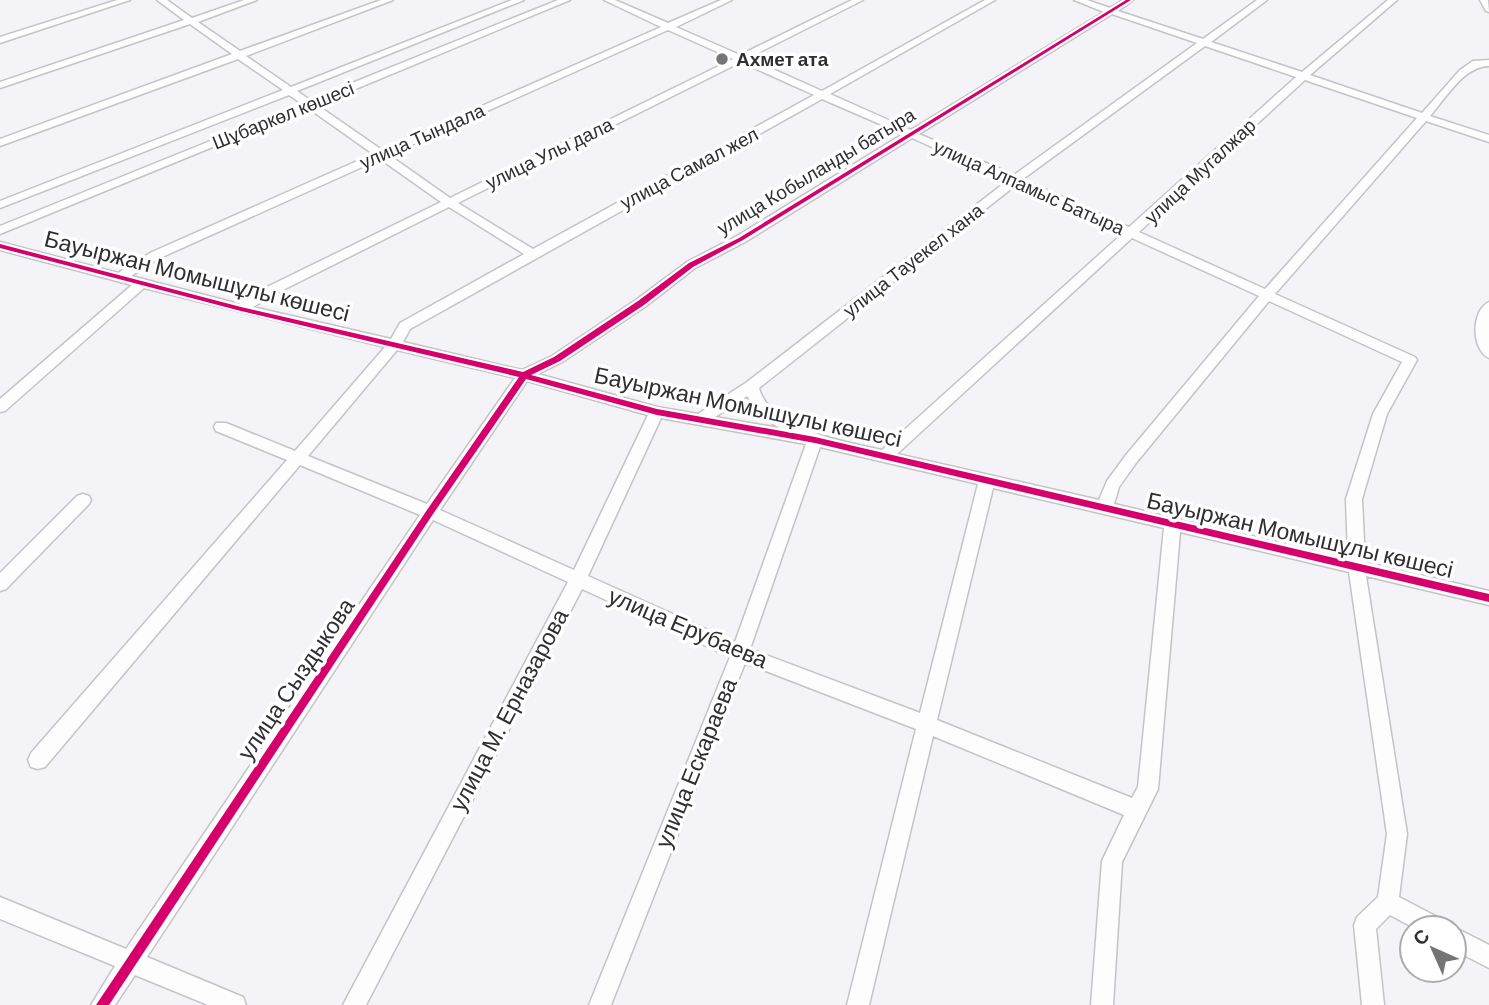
<svg xmlns="http://www.w3.org/2000/svg" width="1489" height="1005" font-family="Barlow,sans-serif">
  <style>
    .lines { fill: none; stroke-linecap: round; stroke-linejoin: round }
    .minor-casing { stroke: #c4c3c6; stroke-width: 3 }
    .minor { fill: #fdfdfe; fill-rule: evenodd }
    .cycleway-casing { stroke: #fff; stroke-width: 4 }
    .cycleway { fill: #d6006c; fill-rule: evenodd }
    .poi-dot { fill: #747376; stroke: #fff; stroke-width: 2.5 }
    .labels { text-anchor: middle; stroke-width: 7; stroke-linejoin: round; paint-order: stroke }
    .far-poi-label { font-size: 19px; font-weight: bold; fill: #2f2e31; stroke: #fff; text-anchor: start }
    .far-street-label { font-size: 19px; fill: #2f2e31; stroke: #fff }
    .street-label { font-size: 23px; fill: #2f2e31; stroke: #fff }
  </style>
  <rect width="100%" height="100%" fill="#f4f3f7"/>
  <g class="lines">
    <!-- minor casing -->
    <g class="minor-casing">
      <g id="minor">
        <polygon points="117,0 130,0 0,43 0,37"/>
        <path d="M157,0h10l25,18 52,-18h13l-59,22 42,29 141,-51h12l-147,56 45,31 221,-87h12l-227,91 13,9 248,-100h12l-253,105 65,45 279,-123 -57,-27h11l53,23 53,-23h11l-56,27 64,28 112,-55h11l-115,58 74,33 163,-91h10l-165,94 81,36 193,-118 -30,-12h13l23,8 13,-8h10l-15,11 85,28 54,-39h10l-56,42 91,30 86,-72h9l-87,75 112,38 38,-43 13,-9 16,-1v6c-25,0 -43,32 -59,50l59,19v7l-63,-21 -151,173 140,63 2,3 -30,54 -25,85 3,63 124,29v14l-123,-29 41,258 -8,63 44,23 3,8h-32l-24,-13 -14,14 8,76h-22l-8,-80 3,-8 21,-20 9,-63 -38,-262 -169,-40 -22,257 -36,73 -9,143h-22l11,-144 22,-46 -191,-79 -64,269h-22l69,-276 -171,-66 -134,342h-22l141,-348 -148,-68 -216,416h-23l225,-423 -135,-62 -286,437 96,40 3,8h-38l-73,-30 -20,30h-24l24,-39 -115,-47v-22l126,52 294,-434 -120,-50 -255,302 -7,2 -7,-2 -3,-7 3,-7 256,-293 -71,-29 -2,-4 2,-4h10l69,28 90,-104 -241,-59 -139,123 -5,1v-13l132,-114 -132,-35v-8l118,31 34,-21 221,-98 -65,-46 -308,126v-8l302,-122 -13,-9 -289,113v-7l283,-111 -45,-31 -238,87v-7l232,-85 -42,-30 -190,64v-6l184,-62zM1112,14l85,29 -183,132 -95,-41zM668,30l65,29 -283,139 -61,-43zM1205,46l91,31 -167,150 -106,-48zM741,62l73,33 -281,154 -75,-46zM1305,80l112,38 -152,171 -126,-57zM822,99l81,35 -166,102 -50,26 -51,38 -84,56 -30,14 -119,-28 7,-13zM912,138l95,43 -260,201 -49,32 -41,-7 -119,-33 24,-12 84,-56 49,-38 50,-26zM380,159l61,43 -176,86 -26,16 -108,-28 29,-18zM1016,185l106,49 -240,216c-36,-8 -112,-20 -123,-62zM449,207l75,47 -124,69 -9,16 -138,-32 22,-13zM1132,238l127,58 -133,159 -19,26 -8,19 -202,-46zM1269,301l133,61 -29,52 -27,85 2,59 -234,-54 5,-17 17,-24zM397,350l118,28 -88,126 -119,-48zM527,381l121,34 -74,155 -134,-60zM747,396l15,20 17,12 -64,-11zM661,418l145,26 -71,198 -147,-66zM820,447l158,37 -58,229 -170,-64zM993,488l171,40 -26,259 -6,11 -195,-78z"/>
        <polygon points="1480,0 1488,0 1489,12 1486,11"/>
        <path d="M1489,302v56c-18,-8 -18,-48 0,-56z"/>
        <polygon points="83,494 89,496 91,500 89,504 6,589 0,591 0,573 77,496"/>
        <polygon points="1454,927 1489,945 1489,968 1454,950 1454,928 1452,928"/>
      </g>
    </g>
    <!-- minor -->
    <use href="#minor" class="minor"/>
    <!-- cycleway casing -->
    <g class="cycleway-casing">
      <polygon id="cycleway" points="1126,0 1131,0 743,240 693,267 644,305 560,361 531,375 657,409 815,437 1489,594 1489,602 815,443 657,415 526,379 433,514 109,1005 96,1005 427,510 519,377 241,311 0,248 0,244 241,307 523,372 554,357 638,301 689,263 739,238"/>
    </g>
    <!-- cycleway -->
    <use href="#cycleway" class="cycleway"/>
  </g>
  <!-- markers -->
  <circle class="poi-dot" cx="722" cy="59" r="7"/>
  <g class="labels">
    <!-- far-poi labels -->
    <g class="far-poi-label">
      <text x="736" y="66">Ахмет ата</text>
    </g>
    <!-- far-street labels -->
    <g class="far-street-label">
      <text transform="translate(283 115) rotate(-22)" y="7">Шұбаркөл көшесі</text>
      <text transform="translate(422 136) rotate(-24)" y="7">улица Тындала</text>
      <text transform="translate(549 153) rotate(-26)" y="7">улица Улы дала</text>
      <text transform="translate(689 168) rotate(-28)" y="7">улица Самал жел</text>
      <text transform="translate(816 171) rotate(-31)" y="7">улица Кобыланды батыра</text>
      <text transform="translate(1200 171) rotate(-43)" y="7">улица Мугалжар</text>
      <text transform="translate(1029 187) rotate(24)" y="7">улица Алпамыс Батыра</text>
      <text transform="translate(913 260) rotate(-38)" y="7">улица Тауекел хана</text>
    </g>
    <!-- street labels -->
    <g class="street-label">
      <text transform="translate(197 276) rotate(14)" y="8">Бауыржан Момышұлы көшесі</text>
      <text transform="translate(748 407) rotate(12)" y="8">Бауыржан Момышұлы көшесі</text>
      <text transform="translate(1300 535) rotate(13)" y="8">Бауыржан Момышұлы көшесі</text>
      <text transform="translate(688 628) rotate(23)" y="8">улица Ерубаева</text>
      <text transform="translate(296 679) rotate(-56)" y="8">улица Сыздыкова</text>
      <text transform="translate(509 710) rotate(-62)" y="8">улица М. Ерназарова</text>
      <text transform="translate(696 763) rotate(-68)" y="8">улица Ескараева</text>
    </g>
  </g>
  <!-- north arrow -->
  <g transform="translate(1433 949) rotate(315)"><circle r="33" fill="#ffffff" stroke="#acabad" stroke-width="2"/>
  <path d="M0-5L12 26L0 18L-12 26Z" fill="#747376"/>
  <text y="-10" font-size="19" font-weight="bold" text-anchor="middle" fill="#2f2e31">С</text>
  </g>
</svg>
